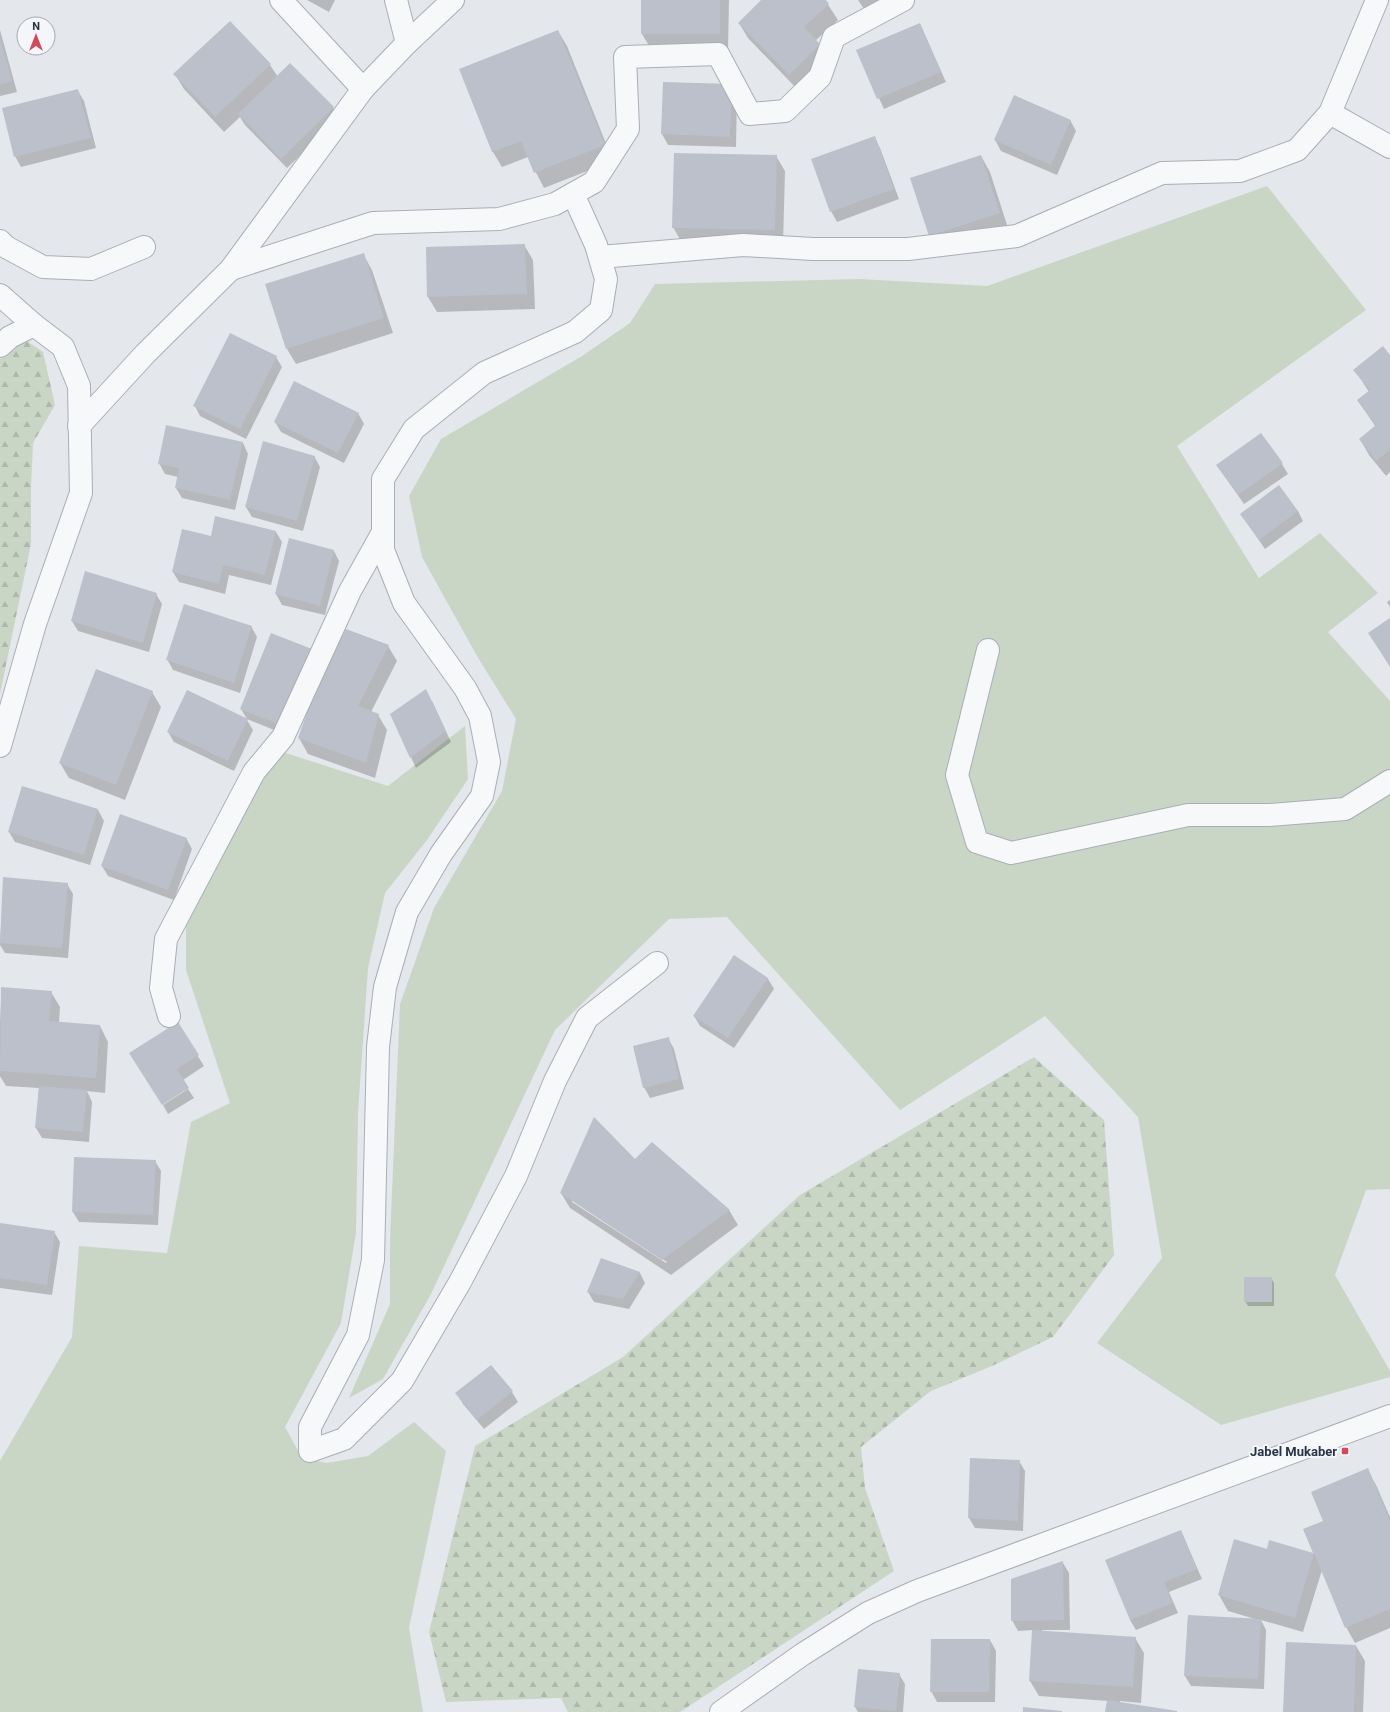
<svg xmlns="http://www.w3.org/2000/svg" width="1390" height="1712" font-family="Roboto,sans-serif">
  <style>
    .grass { fill: #c9d6c5 }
    .forest { fill: url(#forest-firs) }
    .shadow { fill: #0003; fill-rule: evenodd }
    .building { fill: #bbc0ca }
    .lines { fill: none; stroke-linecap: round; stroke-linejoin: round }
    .minor-casing { stroke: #a9aeb7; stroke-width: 24 }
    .minor { stroke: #f7f8fa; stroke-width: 22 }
    .poi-dot { fill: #d1495b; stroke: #f4f6f9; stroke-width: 1.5 }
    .labels { text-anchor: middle; stroke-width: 4; stroke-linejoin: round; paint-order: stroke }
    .poi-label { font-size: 13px; font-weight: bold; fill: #2b3445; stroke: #f4f6f9; text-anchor: end }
  </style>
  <defs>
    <pattern id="forest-firs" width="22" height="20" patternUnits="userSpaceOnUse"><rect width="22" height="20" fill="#c9d6c5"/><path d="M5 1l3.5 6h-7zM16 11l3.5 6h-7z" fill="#adb8ab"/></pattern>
  </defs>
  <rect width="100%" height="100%" fill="#e4e7ec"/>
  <!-- grass -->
  <g class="grass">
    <polygon points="1267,186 1366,310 1177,446 1259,578 1320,533 1378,593 1328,632 1390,701 1390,1189 1366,1190 1335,1275 1390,1371 1390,1377 1221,1425 1097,1343 1162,1258 1138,1117 1045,1016 900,1110 727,917 669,919 555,1030 431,1294 383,1379 349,1398 390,1304 390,1239 400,1004 434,908 502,791 516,719 477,656 422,557 409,496 441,439 582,356 630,323 655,284 859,279 987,286"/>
    <polygon points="465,726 468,779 427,840 385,893 368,968 358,1113 356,1233 341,1323 285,1427 302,1458 327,1463 368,1456 414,1422 446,1451 409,1628 423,1712 0,1712 0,1461 72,1337 79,1246 167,1253 191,1122 230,1103 186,970 186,891 261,745 388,786"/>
  </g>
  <!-- forest -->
  <g class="forest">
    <polygon points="18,335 43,352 55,405 33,443 31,487 31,544 0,694 0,359"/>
    <polygon points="1034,1057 1104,1120 1114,1255 1053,1337 992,1366 931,1391 861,1447 865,1488 894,1571 680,1712 568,1712 561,1698 446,1702 429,1632 475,1446 623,1357 800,1195"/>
  </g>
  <!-- shadow -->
  <g class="shadow">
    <polygon points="307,0 335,0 329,12"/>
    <polygon points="642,0 729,0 728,50 651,49 642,34"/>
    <polygon points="763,0 825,0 838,20 815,41 828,60 798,90 748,38 739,23"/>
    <polygon points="858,0 883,0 866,12"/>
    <polygon points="230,22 270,65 278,77 290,65 333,108 339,118 287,168 245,125 240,117 224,132 184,89 175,74"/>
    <polygon points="920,24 946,82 884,109 857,51"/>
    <polygon points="0,30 17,92 0,96"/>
    <polygon points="558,31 567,46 613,161 544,188 528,157 502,167 493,152 460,70"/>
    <polygon points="664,83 737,95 736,147 668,145 662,134"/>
    <polygon points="78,91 84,101 96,148 21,167 15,156"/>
    <polygon points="1070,120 1076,131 1057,175 1001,151 995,140"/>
    <polygon points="874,137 880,148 899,199 837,222 831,211"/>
    <polygon points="776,156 785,171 783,245 682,243 673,227"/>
    <polygon points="981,156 990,172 1008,228 930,236"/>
    <polygon points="524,245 533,260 535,309 437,312 428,297"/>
    <polygon points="363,254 372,270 393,333 296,364 287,349"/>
    <polygon points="1390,356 1390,472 1386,476 1369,455 1360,439 1376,427 1358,401 1369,392 1355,370"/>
    <polygon points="276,357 282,367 246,439 200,416 195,406"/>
    <polygon points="358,413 364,424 344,463 281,432 275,422"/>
    <polygon points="243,443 248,454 235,510 182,498 176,488 178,477 165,474 159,463"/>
    <polygon points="314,456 320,467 303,531 252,517 246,507"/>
    <polygon points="1282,464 1288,474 1244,504 1217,465"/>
    <polygon points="1298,511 1303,521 1265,549 1241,514"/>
    <polygon points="276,532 282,542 271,585 229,575 225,594 179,582 173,572 211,537"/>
    <polygon points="334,551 339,561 325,615 282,605 276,594"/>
    <polygon points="156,594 162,604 149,652 78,631 72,621"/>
    <polygon points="1390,600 1390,607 1387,602"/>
    <polygon points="1390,619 1390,667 1369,633"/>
    <polygon points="251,626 257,637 240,693 173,670 167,659"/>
    <polygon points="388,646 397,661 371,712 378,715 387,730 375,778 308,754 299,738"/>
    <polygon points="323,662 286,735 247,719 241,709"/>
    <polygon points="152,692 161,707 125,800 69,778 60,763"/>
    <polygon points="432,701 451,742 416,768 391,714"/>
    <polygon points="247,720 253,730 234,771 174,742 168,732"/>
    <polygon points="22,787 98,810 104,821 90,865 15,842 9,832"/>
    <polygon points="186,838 192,849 174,900 108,876 102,866"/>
    <polygon points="4,878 67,884 73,894 68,958 5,953 0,945"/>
    <polygon points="734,956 768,979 774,989 734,1048 700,1026 694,1016"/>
    <polygon points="2,988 51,992 60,1007 59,1023 100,1026 108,1042 105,1093 87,1091 92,1102 89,1142 42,1138 36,1128 39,1088 6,1086 0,1076 0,1022"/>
    <polygon points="177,1023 204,1066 183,1080 162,1104"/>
    <polygon points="668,1038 674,1049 684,1089 650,1098 644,1087"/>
    <polygon points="188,1089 194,1098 168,1114 163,1105"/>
    <path d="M635,1160l94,50 9,15 -67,50 -101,-67 -9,-15zM572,1199l95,63 -1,1 -94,-61z"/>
    <polygon points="155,1161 161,1171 158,1225 79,1222 73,1212"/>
    <polygon points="0,1224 54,1232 60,1242 52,1295 0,1288"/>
    <polygon points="602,1259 640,1273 645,1283 629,1309 594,1302 588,1292"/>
    <polygon points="1271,1278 1274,1283 1274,1306 1248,1306 1245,1301"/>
    <polygon points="512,1392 518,1402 484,1429 463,1404 457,1394"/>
    <polygon points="971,1459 1019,1461 1025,1471 1023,1531 975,1528 969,1518"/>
    <polygon points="1367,1469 1376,1485 1390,1517 1390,1628 1355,1643 1346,1627 1322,1570 1303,1632 1261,1620 1266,1630 1264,1689 1191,1686 1185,1676 1188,1616 1255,1619 1228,1611 1219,1595 1267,1550 1270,1541 1315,1554 1325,1521"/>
    <polygon points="1181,1531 1202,1579 1169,1592 1178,1613 1136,1630 1130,1620"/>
    <polygon points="1063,1563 1069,1573 1070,1630 1042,1630 1042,1632 1135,1638 1144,1653 1141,1703 1120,1701 1120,1703 1176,1712 1106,1712 1108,1701 1039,1696 1030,1681 1033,1630 1018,1631 1012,1620"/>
    <polygon points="990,1640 996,1651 995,1702 937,1702 931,1691"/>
    <polygon points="1356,1646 1365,1661 1363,1712 1284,1712"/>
    <polygon points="899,1674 905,1684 903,1712 858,1712 855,1707"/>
  </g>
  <!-- building -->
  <g class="building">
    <rect x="641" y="0" width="79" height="34"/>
    <polygon points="761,0 826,0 829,4 804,27 820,44 789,75 738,23"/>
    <polygon points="230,21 271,64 215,117 173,74"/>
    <polygon points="920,23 941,72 877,99 856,50"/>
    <polygon points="558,30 605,145 534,173 521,141 492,152 459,69"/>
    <polygon points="0,38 12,81 0,85"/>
    <polygon points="290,63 334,107 281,159 238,114"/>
    <polygon points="663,82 732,84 730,137 661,134"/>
    <polygon points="78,89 91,138 14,157 2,108"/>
    <polygon points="1014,95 1071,120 1051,165 994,140"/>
    <polygon points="875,136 894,189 830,212 811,159"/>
    <polygon points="674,153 777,155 775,230 672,228"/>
    <polygon points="981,155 1000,213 929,236 910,178"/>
    <polygon points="525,244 527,294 427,297 426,247"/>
    <polygon points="364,253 384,318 286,349 265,284"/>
    <polygon points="230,333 277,356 240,429 193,406"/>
    <polygon points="1383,346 1390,355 1390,450 1376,461 1359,439 1376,425 1357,400 1370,390 1353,370"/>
    <polygon points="294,381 359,413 338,453 274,422"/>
    <polygon points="166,425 243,442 230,500 175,488 179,468 158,464"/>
    <polygon points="1261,433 1283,463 1238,495 1216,465"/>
    <polygon points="263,441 315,456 297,521 245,507"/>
    <polygon points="1279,485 1298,511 1259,540 1240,514"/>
    <polygon points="215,516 276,531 265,575 223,565 219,584 172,572 182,529 211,536"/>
    <polygon points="289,538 334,550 320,606 275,594"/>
    <polygon points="85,571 157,593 143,643 71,621"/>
    <polygon points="184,604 252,626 234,683 166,660"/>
    <polygon points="1390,618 1390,666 1368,633"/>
    <polygon points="346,629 389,645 358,706 379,714 366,763 298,738 316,687"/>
    <polygon points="271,633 317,651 280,725 240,709"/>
    <polygon points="96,669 153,691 116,785 59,763"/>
    <polygon points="426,689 446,731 410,758 390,714"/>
    <polygon points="187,690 248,719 228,761 167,732"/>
    <polygon points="22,786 98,809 84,855 8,832"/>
    <polygon points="120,814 187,838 168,890 101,866"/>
    <polygon points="3,877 68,883 62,948 0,943"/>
    <polygon points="734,955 768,978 728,1038 693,1016"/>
    <polygon points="1,987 52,991 49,1021 100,1025 96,1078 0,1071"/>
    <polygon points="178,1022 199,1055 177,1069 189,1088 162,1105 129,1053"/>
    <polygon points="669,1037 679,1079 643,1088 633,1046"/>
    <polygon points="39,1086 87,1090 83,1132 35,1128"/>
    <polygon points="594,1117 635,1159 652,1142 730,1210 662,1260 560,1193"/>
    <polygon points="74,1157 156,1160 153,1215 72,1212"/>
    <polygon points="0,1223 55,1231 47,1285 0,1278"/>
    <polygon points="601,1258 640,1272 623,1299 587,1292"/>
    <rect x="1244" y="1277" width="28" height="25"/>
    <polygon points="491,1365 513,1391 477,1420 455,1393"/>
    <polygon points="970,1458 1020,1460 1018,1521 968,1518"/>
    <polygon points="1368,1468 1390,1521 1390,1609 1345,1628 1314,1553 1295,1618 1218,1595 1234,1539 1267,1549 1269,1540 1313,1553 1303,1529 1323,1521 1311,1492"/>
    <polygon points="1181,1530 1197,1569 1164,1582 1173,1603 1130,1620 1105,1560"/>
    <polygon points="1063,1561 1064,1620 1011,1621 1011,1579"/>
    <polygon points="1188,1615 1261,1619 1258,1679 1184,1676"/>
    <polygon points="1032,1630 1136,1637 1133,1687 1029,1681"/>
    <polygon points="931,1639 990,1639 989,1692 930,1692"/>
    <polygon points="1286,1642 1356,1645 1354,1712 1283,1712"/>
    <polygon points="858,1669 900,1673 896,1711 854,1707"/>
    <polygon points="1107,1700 1177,1711 1177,1712 1105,1712"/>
    <polygon points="1023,1707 1062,1711 1062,1712 1023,1712"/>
  </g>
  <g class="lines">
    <!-- minor casing -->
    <g class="minor-casing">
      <g id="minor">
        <polyline points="281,0 363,89"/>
        <polyline points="396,0 407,43"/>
        <polyline points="1330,113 1390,147"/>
        <polyline points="573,194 596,245 606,279 601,310 575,332 484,373 414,429 383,479 383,550 404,603 465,688 480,716 489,762 482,796 441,854 407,912 385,987 378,1047 373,1260 358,1335 310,1427 310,1451 344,1439 402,1381 460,1282 516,1176 555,1081 587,1018 657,963"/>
        <polyline points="0,241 6,247 43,267 91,269 144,247"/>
        <polyline points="600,257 743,245 813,249 908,249 1017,236 1162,173 1240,171 1297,150 1330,113 1377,0"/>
        <polyline points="231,269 373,223 499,219 555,204 594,182 628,129 625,57 718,54 750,114 785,111 820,77 834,37 903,0"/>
        <polyline points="0,295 34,325"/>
        <polyline points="0,346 10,337 34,325 63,347 79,386 81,493 35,624 0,746"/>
        <polyline points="79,426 145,354 231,269 363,89 407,43 453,0"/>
        <polyline points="988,650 957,775 977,842 1011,853 1188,815 1269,815 1345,809 1390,781"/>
        <polyline points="169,1016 161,988 166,939 254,772 283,737 350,591 383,532"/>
        <polyline points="721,1712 803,1654 868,1613 917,1591 1390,1416"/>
      </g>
    </g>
    <!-- minor -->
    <use href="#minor" class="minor"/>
  </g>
  <!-- markers -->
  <rect class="poi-dot" x="1341" y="1447" width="8" height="8" rx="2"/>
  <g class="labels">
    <!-- poi labels -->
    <g class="poi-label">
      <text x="1337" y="1456">Jabel Mukaber</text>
    </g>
  </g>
  <!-- north arrow -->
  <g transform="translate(36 36)"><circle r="19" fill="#f4f6f9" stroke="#a4a8b1"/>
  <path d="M0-3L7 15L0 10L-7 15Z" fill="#d1495b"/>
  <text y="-6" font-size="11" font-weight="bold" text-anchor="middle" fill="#2b3445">N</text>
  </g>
</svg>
